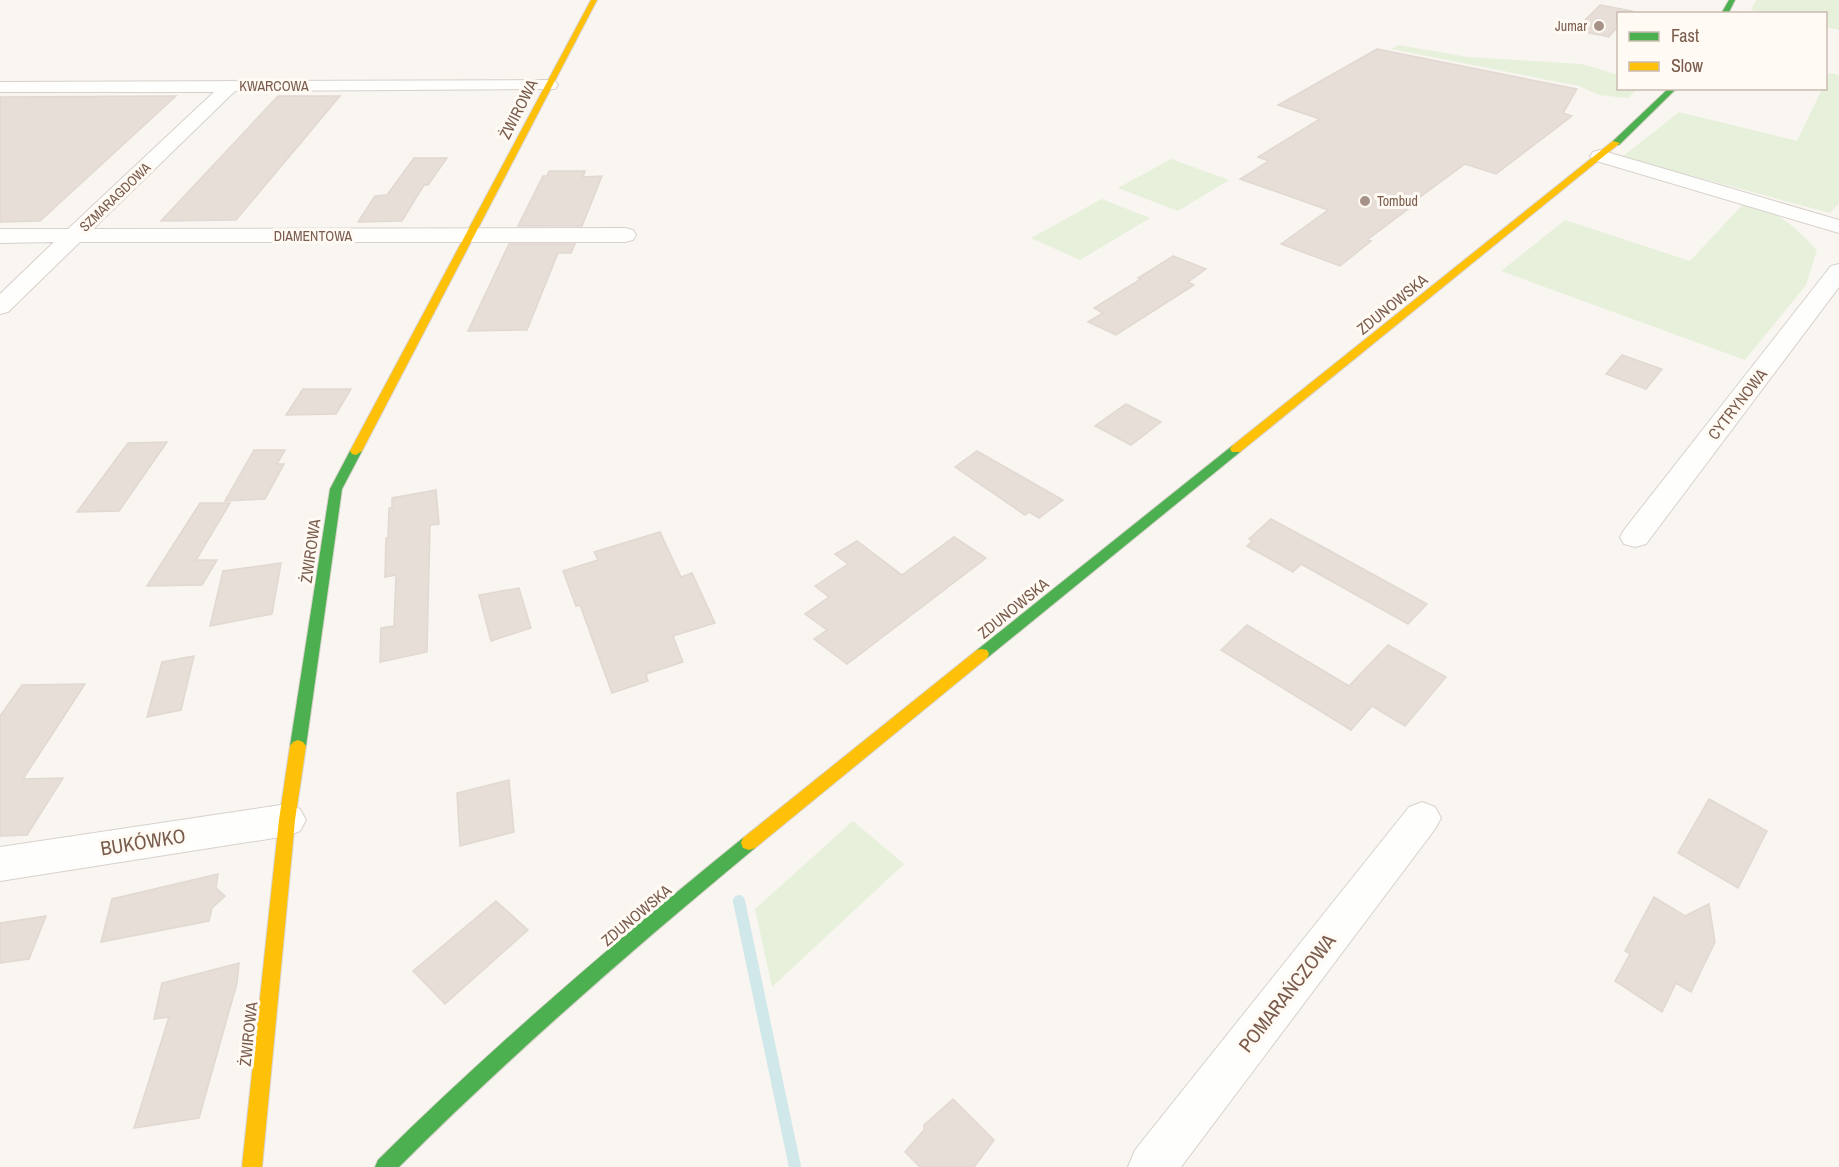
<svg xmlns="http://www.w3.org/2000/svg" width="1839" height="1167" font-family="'Archivo Narrow',sans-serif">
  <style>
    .green { fill: #e7f0db }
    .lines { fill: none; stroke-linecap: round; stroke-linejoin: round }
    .stream { stroke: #d0e8ea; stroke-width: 12 }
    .building { fill: #e6ded7; stroke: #e2d8d2; stroke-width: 1.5 }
    .street-casing { stroke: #d7d1cb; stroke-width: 2 }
    .fast-casing { stroke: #d9d2cb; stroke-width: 2 }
    .slow-casing { stroke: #d9d2cb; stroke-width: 2 }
    .street { fill: #fefefd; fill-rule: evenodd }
    .fast { fill: #4caf50; fill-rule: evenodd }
    .slow { fill: #ffc107; fill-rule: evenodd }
    .poi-dot { fill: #a69286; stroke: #fffaf3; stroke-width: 2 }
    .labels { text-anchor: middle; stroke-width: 6; stroke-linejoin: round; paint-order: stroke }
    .far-poi-label { font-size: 14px; fill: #7a5c4d; stroke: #fffaf3; text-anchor: end }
    .far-street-label { font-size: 14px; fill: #7a5c4d; stroke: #fffaf3 }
    .street-label { font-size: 16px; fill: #7a5c4d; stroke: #fffaf3 }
    .near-street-label { font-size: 20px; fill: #7a5c4d; stroke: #fffaf3 }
  </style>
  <rect width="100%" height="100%" fill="#f9f5f0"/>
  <!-- green -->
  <g class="green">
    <polygon points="1756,0 1839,0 1839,30 1826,27 1826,14 1771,13 1751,10"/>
    <polygon points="1398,45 1468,57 1582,64 1618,75 1618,88 1637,89 1628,98 1599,95 1579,86 1391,49"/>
    <polygon points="1829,73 1839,75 1839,204 1830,213 1622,157 1679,112 1797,141 1822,89 1826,88"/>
    <polygon points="1171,159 1229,180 1178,211 1118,188"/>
    <polygon points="1102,199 1150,218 1080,260 1031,238"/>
    <path d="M1745,202c31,8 51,25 72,48l-11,35 -61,75 -244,-89 64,-51 125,41z"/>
    <polygon points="853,821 904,864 772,987 755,909"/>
  </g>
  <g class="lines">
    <!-- stream -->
    <polyline class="stream" points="739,901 795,1167"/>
  </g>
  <!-- building -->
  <g class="building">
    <polygon points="1600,5 1632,11 1630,14 1618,14 1618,26 1609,37 1575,30"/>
    <polygon points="1377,49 1577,89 1563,113 1572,116 1496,174 1465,164 1408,206 1411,207 1367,240 1371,241 1340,266 1281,244 1328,210 1240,179 1269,161 1258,157 1320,119 1278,105"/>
    <polygon points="176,96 40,221 0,222 0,97"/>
    <polygon points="278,96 340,96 236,220 161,221"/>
    <polygon points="414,158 447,158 428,185 424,185 402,221 358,222 375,196 387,195"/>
    <polygon points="549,171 585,171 583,177 602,176 582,226 518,226 543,176 547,176"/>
    <polygon points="509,244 575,244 571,253 558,253 527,330 468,331"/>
    <polygon points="1173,256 1206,269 1188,282 1194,285 1116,335 1088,322 1103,313 1094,308 1141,279 1138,278"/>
    <polygon points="1622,355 1662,369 1646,389 1606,374"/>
    <polygon points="303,389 351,389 336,414 286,415"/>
    <polygon points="1126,404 1161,422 1131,445 1095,426"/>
    <polygon points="167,442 119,511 77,512 128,443"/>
    <polygon points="254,450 285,450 277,464 284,464 265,499 225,501"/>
    <polygon points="977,451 1063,500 1039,518 1029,512 1025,515 955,467"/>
    <polygon points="436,490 439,524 430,525 427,652 380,662 381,628 394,626 396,575 385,577 386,538 388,538 389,508 392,508 392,498"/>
    <polygon points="200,503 230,503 196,560 217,560 202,585 147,586"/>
    <polygon points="1271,519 1323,547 1427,604 1408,624 1301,564 1293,572 1247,546 1252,541 1249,539"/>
    <polygon points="660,532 681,577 692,573 715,623 673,636 683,662 646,674 648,681 612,693 580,605 576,606 563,571 598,560 594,552"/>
    <polygon points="954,537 986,558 847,664 814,639 827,630 805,614 829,597 815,586 848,564 835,554 857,541 902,575"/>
    <polygon points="281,563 272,614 210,626 223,571"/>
    <polygon points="519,588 531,628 491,641 479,595"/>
    <polygon points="1247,625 1349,686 1388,645 1446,677 1405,726 1372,706 1351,730 1221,650"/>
    <polygon points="194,656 181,710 147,717 162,662"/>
    <polygon points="85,684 23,779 63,778 27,835 0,836 0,716 22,685"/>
    <polygon points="509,780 514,832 460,846 457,793"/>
    <polygon points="1709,799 1767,831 1738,888 1678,853"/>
    <polygon points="218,874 216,888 225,896 212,908 209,921 101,942 112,899"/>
    <polygon points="1654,897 1685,916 1709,904 1715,942 1691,992 1676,983 1662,1012 1615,981 1630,954 1625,951"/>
    <polygon points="496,901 528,930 445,1004 413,971"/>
    <polygon points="46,916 29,959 0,963 0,923"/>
    <polygon points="239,963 237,983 199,1118 134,1128 169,1017 154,1019 162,983"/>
    <polygon points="953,1099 994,1140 974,1167 920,1167 905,1152 924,1130 924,1125"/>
  </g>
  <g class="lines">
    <!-- street casing -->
    <g class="street-casing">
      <g id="street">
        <polygon points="549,80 555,81 558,85 555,89 235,91 93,229 625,228 633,230 636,235 633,240 625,242 80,242 8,312 0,314 0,294 54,242 0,243 0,229 68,229 214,92 0,92 0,82"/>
        <polygon points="1600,150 1839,220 1839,233 1593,160 1590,156 1593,152"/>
        <polygon points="1839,264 1839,287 1646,544 1635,547 1624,544 1620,537 1624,530 1831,266"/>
        <polygon points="1422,802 1435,807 1441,818 1435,829 1181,1167 1128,1167 1135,1150 1409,807"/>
        <polygon points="287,804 300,809 306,820 300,831 287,836 0,881 0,847"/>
      </g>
    </g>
    <!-- fast casing -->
    <g class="fast-casing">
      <g id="fast">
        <polygon points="1729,0 1735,0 1728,14 1721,14"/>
        <polygon points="1669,88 1677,88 1619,145 1613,145 1613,141"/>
        <polygon points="1236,445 1242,449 1240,452 987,658 977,658 975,654 977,650 1232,446"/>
        <polygon points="356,447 362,451 342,489 306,746 303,750 298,752 293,750 290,746 330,489 350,451"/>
        <path d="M749,836l6,2 2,5 -2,5c-123,102 -243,206 -356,319h-24l3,-7c116,-115 239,-220 365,-322z"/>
      </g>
    </g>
    <!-- slow casing -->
    <g class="slow-casing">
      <g id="slow">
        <polygon points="591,0 597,0 362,451 356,455 352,454 350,451"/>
        <polygon points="1613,141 1620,143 1240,452 1232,452 1230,449 1232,446"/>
        <polygon points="982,649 987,650 989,654 987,658 755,848 749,850 743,848 741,843 743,838 977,650"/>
        <polygon points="298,740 303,742 306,746 295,820 262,1167 242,1167 279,820 290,746 293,742"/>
      </g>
    </g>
    <!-- street -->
    <use href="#street" class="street"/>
    <!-- fast -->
    <use href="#fast" class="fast"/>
    <!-- slow -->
    <use href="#slow" class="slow"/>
  </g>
  <!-- markers -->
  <g class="poi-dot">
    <circle cx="1599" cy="26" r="6"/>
    <circle cx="1365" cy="201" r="6"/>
  </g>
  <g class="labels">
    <!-- far-poi labels -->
    <g class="far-poi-label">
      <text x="1587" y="31">Jumar</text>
      <text x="1377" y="206" text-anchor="start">Tombud</text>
    </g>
    <!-- far-street labels -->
    <g class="far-street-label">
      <text x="274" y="91">KWARCOWA</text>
      <text transform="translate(115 197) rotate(-44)" y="5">SZMARAGDOWA</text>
      <text x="313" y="241">DIAMENTOWA</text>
    </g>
    <!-- street labels -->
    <g class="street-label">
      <text transform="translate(518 109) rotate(-63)" y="6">ŻWIROWA</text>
      <text transform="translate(1392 304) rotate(-39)" y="6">ZDUNOWSKA</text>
      <text transform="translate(1737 404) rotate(-52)" y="6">CYTRYNOWA</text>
      <text transform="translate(310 551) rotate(-82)" y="6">ŻWIROWA</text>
      <text transform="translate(1013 608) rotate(-39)" y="6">ZDUNOWSKA</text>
      <text transform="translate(636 915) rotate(-40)" y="6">ZDUNOWSKA</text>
      <text transform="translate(248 1034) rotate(-84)" y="6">ŻWIROWA</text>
    </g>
    <!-- near-street labels -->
    <g class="near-street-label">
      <text transform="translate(143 842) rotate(-9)" y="7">BUKÓWKO</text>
      <text transform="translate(1287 993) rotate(-52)" y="7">POMARAŃCZOWA</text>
    </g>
  </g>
  <!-- legend -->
  <rect x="1617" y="12" width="210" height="78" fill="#fffaf3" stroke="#cabbb1" stroke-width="1.5"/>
  <rect x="1629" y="32" width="30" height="9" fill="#4caf50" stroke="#cabbb1" stroke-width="1.5"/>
  <text x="1671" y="42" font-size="18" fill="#7a5c4d">Fast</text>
  <rect x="1629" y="62" width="30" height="9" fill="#ffc107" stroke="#cabbb1" stroke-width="1.5"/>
  <text x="1671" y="72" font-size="18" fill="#7a5c4d">Slow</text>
</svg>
